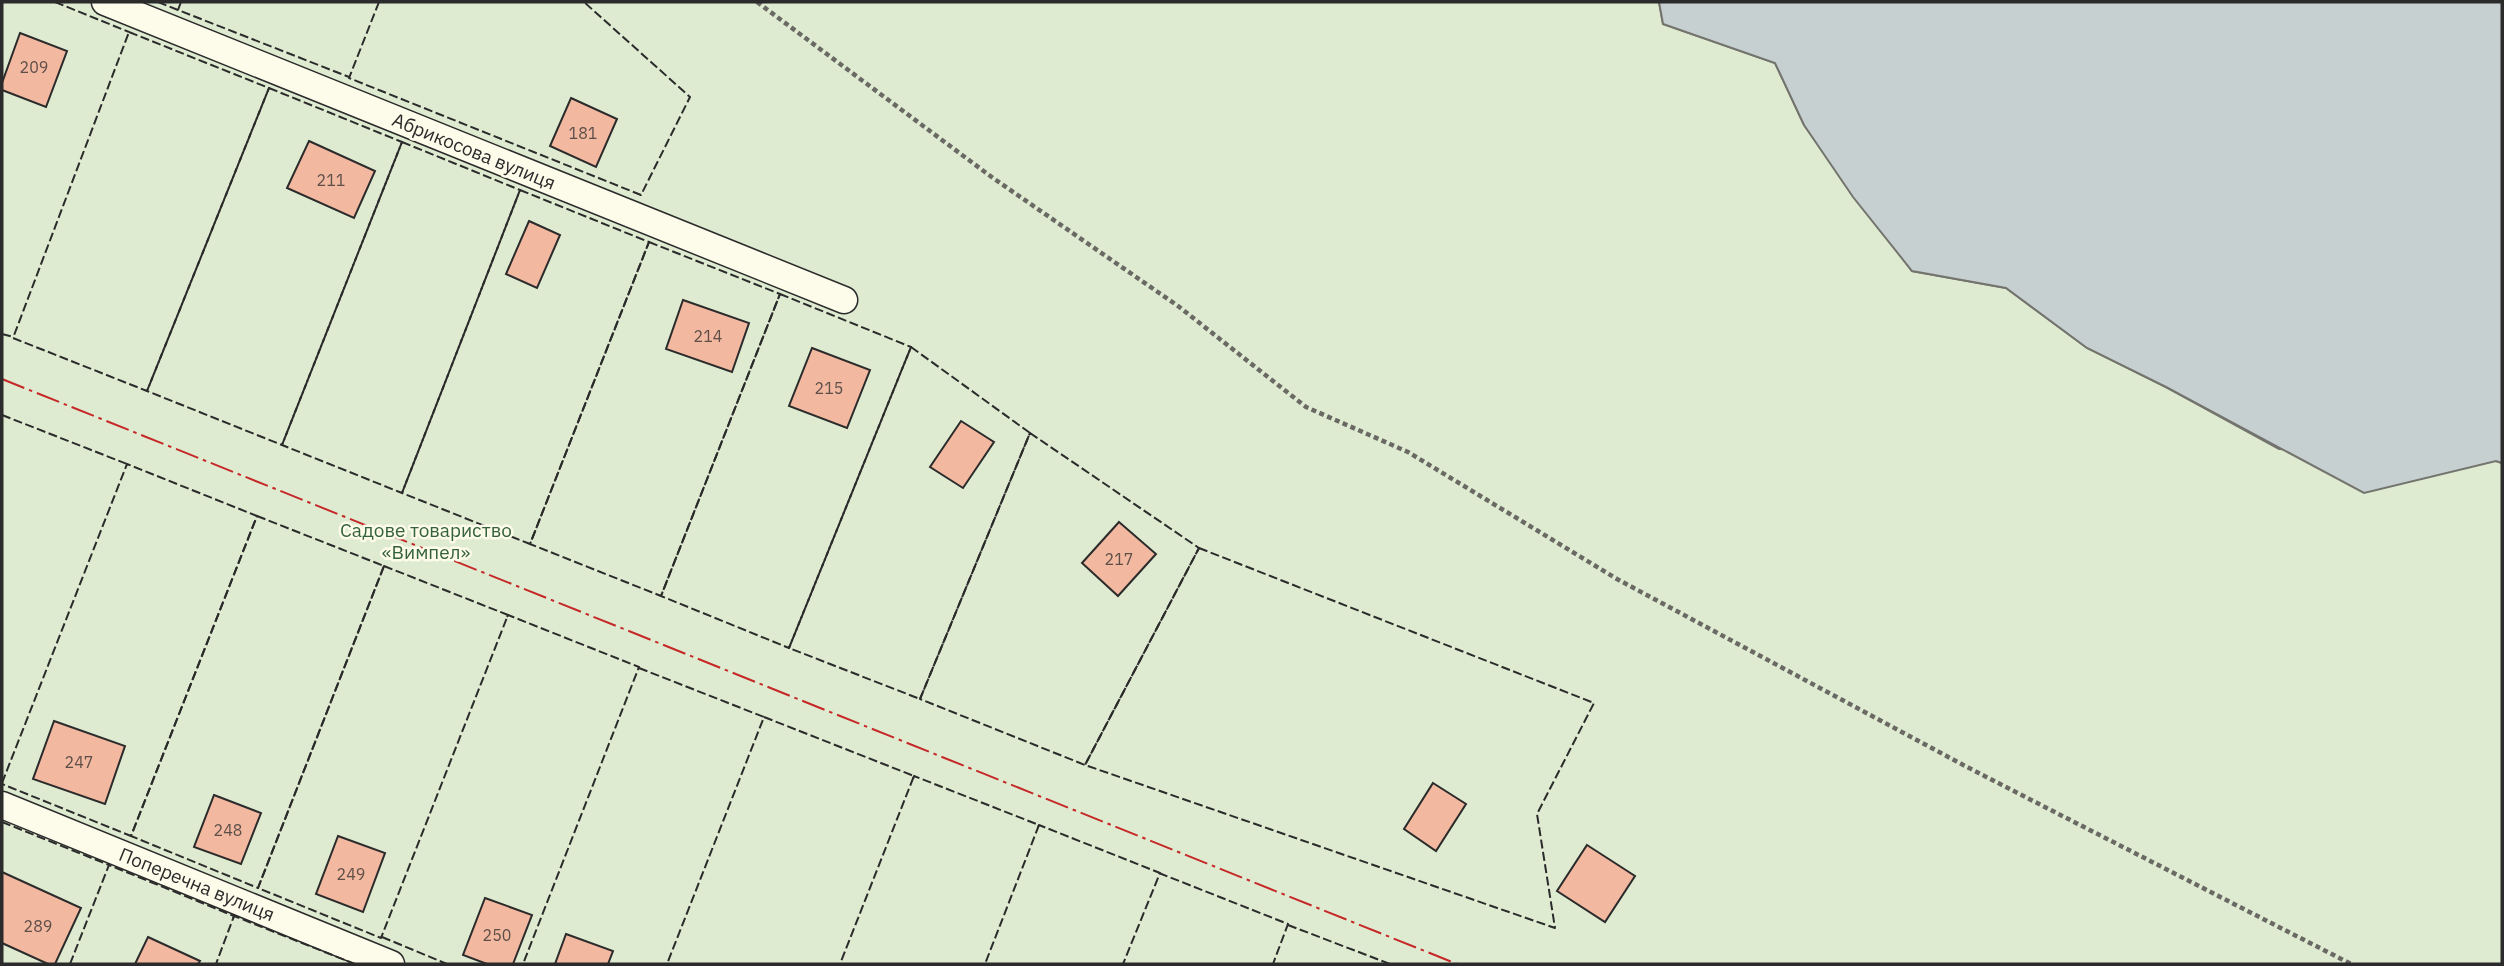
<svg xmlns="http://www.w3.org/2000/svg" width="2504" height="966" font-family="'IBM Plex Sans',sans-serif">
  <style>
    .green { fill: #deebd1; stroke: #74746e; stroke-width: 2 }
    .water { fill: #c7d0d0; stroke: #74746e; stroke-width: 2 }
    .building { fill: #f2b8a0; stroke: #2b2b2b; stroke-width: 2 }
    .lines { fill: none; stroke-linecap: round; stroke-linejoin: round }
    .lane-casing { stroke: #2b2b2b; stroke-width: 29 }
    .path { stroke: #6a6964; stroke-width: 4.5; stroke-dasharray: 5 3.5; stroke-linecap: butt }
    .lane { stroke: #fdfbea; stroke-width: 26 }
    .fence { stroke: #2b2b2b; stroke-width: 2; stroke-dasharray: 9 3.5; stroke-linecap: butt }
    .power { stroke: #c62828; stroke-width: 2; stroke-dasharray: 24 5 3.5 5; stroke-linecap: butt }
    .labels { text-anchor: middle; stroke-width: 5; stroke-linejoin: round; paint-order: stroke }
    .number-label { font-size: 16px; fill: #5d4e48 }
    .street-label { font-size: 19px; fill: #2b2b2b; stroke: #fdfbea }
    .park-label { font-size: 19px; fill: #34623c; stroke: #fdfbea }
  </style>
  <rect width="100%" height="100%" fill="#fdfbea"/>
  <!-- green -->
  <polygon class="green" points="2,2 1659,2 1663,24 1775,63 1804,125 1912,271 2006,288 2087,348 2166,387 2279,449 2496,461 2502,463 2502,964 2,964"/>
  <!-- water -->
  <polygon class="water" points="1659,2 2502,2 2502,463 2496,461 2364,493 2166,387 2087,348 2006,288 1912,271 1853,197 1804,125 1775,63 1663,24"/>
  <!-- building -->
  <g class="building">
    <polygon points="20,33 67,51 46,107 2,90 2,83"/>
    <polygon points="571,98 617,119 596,167 550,146"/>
    <polygon points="309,141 375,171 354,218 287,188"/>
    <polygon points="529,221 560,235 537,288 506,274"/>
    <polygon points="683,300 749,323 732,372 666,349"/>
    <polygon points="812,348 870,370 847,428 789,406"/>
    <polygon points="961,421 994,442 963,488 930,467"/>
    <polygon points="1119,522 1156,554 1118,596 1082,563"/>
    <polygon points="54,721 125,746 105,804 33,779"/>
    <polygon points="1433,783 1466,804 1436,851 1404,829"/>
    <polygon points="214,795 261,813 241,864 194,847"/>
    <polygon points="338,836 385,853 363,912 316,894"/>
    <polygon points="1587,845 1635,876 1605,922 1557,891"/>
    <polygon points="2,872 81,908 55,964 48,964 2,943"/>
    <polygon points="485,898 532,915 513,964 487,964 463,955"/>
    <polygon points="566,934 613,951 608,964 555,964"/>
    <polygon points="148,937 200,961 198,964 135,964"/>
  </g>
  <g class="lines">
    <!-- lane casing -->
    <g class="lane-casing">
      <g id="lane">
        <polyline points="105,2 844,300"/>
        <polyline points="2,805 391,964"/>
      </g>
    </g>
    <!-- path -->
    <polyline class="path" points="757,2 993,178 1178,306 1306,407 1408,452 1617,579 1967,767 2351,964"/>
    <!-- lane -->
    <use href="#lane" class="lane"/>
    <!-- fence -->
    <g class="fence">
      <polyline points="55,2 129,32"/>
      <polyline points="158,2 178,10 179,8"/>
      <polyline points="181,2 178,10 349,77"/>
      <polyline points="379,2 349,78 641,195 690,97 584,2"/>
      <polygon points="129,32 269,88 147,391 13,338"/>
      <polygon points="269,88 402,142 282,445 147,391"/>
      <polygon points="402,142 520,190 402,493 282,445"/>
      <polygon points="520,190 649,242 530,544 402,493"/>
      <polygon points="649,242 780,294 661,596 530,544"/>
      <polygon points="780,294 911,347 789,648 661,596"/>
      <polyline points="2,334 14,337"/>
      <polygon points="911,347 1030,433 920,699 789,648"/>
      <polyline points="2,415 127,464 126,466"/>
      <polygon points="1030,433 1199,548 1085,765 920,699"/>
      <polygon points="257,516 384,566 258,888 131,836"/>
      <polygon points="1199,548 1594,703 1537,814 1555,928 1085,765"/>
      <polygon points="384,566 508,615 381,938 258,888"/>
      <polyline points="507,617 508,615 639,667 523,964"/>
      <polyline points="639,668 764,717 667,964"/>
      <polyline points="764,717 914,776 840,964"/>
      <polyline points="913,779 914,776 1039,825 985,964"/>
      <polyline points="2,783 127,464 257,516 131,836 2,784"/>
      <polyline points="2,822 109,865"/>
      <polyline points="1038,827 1039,825 1160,873 1123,964"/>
      <polyline points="1159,873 1288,924 1273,964"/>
      <polyline points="233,919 234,916 355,964"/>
      <polyline points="1288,925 1390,964"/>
      <polyline points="382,937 447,964"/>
      <polyline points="70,964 109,865 234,916 216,964"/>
    </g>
    <!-- power -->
    <polyline class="power" points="2,379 1457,964"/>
  </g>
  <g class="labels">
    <!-- number labels -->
    <g class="number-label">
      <text x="34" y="73">209</text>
      <text x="583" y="139">181</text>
      <text x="331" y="186">211</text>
      <text x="708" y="342">214</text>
      <text x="829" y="394">215</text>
      <text x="1119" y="565">217</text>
      <text x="79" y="768">247</text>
      <text x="228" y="836">248</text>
      <text x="351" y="880">249</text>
      <text x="38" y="932">289</text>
      <text x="497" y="941">250</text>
    </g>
    <!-- street labels -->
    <g class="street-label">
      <text transform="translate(474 151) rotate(22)" y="7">Абрикосова вулиця</text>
      <text transform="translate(197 884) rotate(22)" y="7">Поперечна вулиця</text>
    </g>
    <!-- park labels -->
    <g class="park-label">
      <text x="426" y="537">Садове товариство<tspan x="426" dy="22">«Вимпел»</tspan></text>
    </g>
  </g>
  <!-- border -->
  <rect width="2504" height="966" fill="none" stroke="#2b2b2b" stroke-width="7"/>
</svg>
